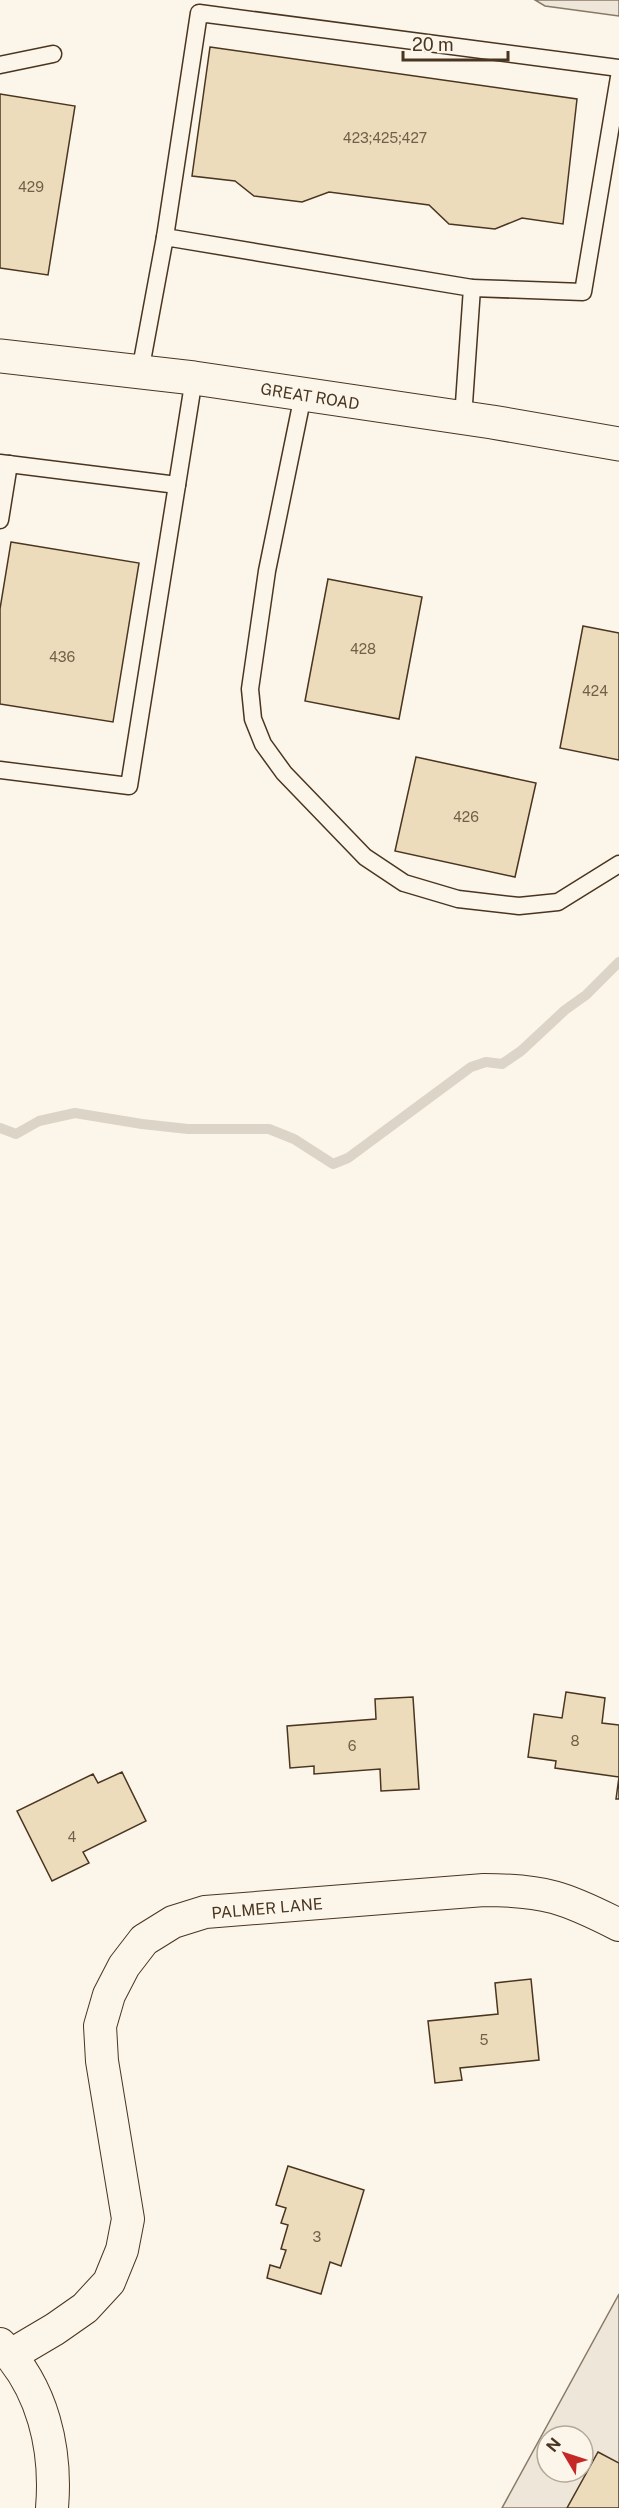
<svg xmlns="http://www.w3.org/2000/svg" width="619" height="2508" font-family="'Public Sans',sans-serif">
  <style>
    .green { fill: #ede6d9; stroke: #887966; stroke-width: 1.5; fill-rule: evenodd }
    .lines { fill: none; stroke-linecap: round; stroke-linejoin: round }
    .stream { stroke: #dcd4c6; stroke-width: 10 }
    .building { fill: #ecdcbc; stroke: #4a3520; stroke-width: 1.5 }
    .service-casing { stroke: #4a3520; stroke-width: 19 }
    .minor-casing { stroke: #4a3520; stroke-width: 34 }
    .secondary-casing { stroke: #4a3520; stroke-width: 35 }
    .service { stroke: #fbf6e9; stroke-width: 16 }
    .minor { stroke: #fbf6e9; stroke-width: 32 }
    .secondary { stroke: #fbf6e9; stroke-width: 33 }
    .labels { text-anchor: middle; stroke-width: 4.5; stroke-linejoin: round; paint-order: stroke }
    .number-label { font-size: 14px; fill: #725f47 }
    .street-label { font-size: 16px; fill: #4a3520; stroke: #fbf6e9 }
  </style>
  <rect width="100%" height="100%" fill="#fbf6e9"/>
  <!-- green -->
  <g class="green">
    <polygon points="535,0 619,0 619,16 545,6"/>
    <path d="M619,2294v214h-117zM547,2436h36v36h-36z"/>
  </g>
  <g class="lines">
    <!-- stream -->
    <polyline class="stream" points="0,1128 16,1134 39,1121 75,1113 142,1124 188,1129 269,1129 294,1139 333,1164 348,1158 471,1067 486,1062 502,1064 521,1051 565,1010 586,995 619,962"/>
  </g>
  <!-- building -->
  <g class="building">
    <polygon points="210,47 577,99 563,224 522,218 495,229 449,224 429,205 329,192 302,202 254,196 235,181 192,176"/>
    <polygon points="0,94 75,106 48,275 0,268"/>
    <polygon points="11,542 139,563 113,722 0,704 0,609"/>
    <polygon points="328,579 422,597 399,719 305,701"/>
    <polygon points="583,626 619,633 619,760 560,748"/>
    <polygon points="416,757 536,783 515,877 395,851"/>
    <polygon points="566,1692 605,1698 602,1723 619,1725 619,1799 616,1799 619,1777 555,1768 556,1761 528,1757 534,1714 562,1718"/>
    <polygon points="413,1697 419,1789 381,1791 380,1769 314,1774 314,1766 290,1768 287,1726 376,1719 375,1699"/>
    <polygon points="122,1772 146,1821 83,1852 89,1863 52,1881 17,1811 93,1774 98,1783"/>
    <polygon points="531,1979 539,2060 460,2068 462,2080 435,2083 428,2021 498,2014 495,1983"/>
    <polygon points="288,2166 364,2190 341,2266 330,2262 321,2294 267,2278 270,2265 280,2268 286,2250 281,2249 288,2225 281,2223 286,2208 276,2205"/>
    <polygon points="598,2452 619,2463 619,2508 567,2508"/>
  </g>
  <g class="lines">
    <!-- service casing -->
    <g class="service-casing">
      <g id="service">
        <polyline points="0,65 53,54"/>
        <polyline points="165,237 199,13 619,68"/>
        <polyline points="472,288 583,292 619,77"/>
        <polyline points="140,372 165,237 472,288 463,418"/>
        <polyline points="303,395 267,571 250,689 253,719 263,744 284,773 365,857 404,883 458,899 519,906 558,902 619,864"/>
        <polyline points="0,463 177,485 194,378"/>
        <polyline points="0,520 9,464"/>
        <polyline points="0,770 129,786 177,485"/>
      </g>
    </g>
    <!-- minor casing -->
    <g class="minor-casing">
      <g id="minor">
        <path d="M0,2344c43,43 57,105 52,164"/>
        <path d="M11,2355l44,-26 30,-21 24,-26 13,-32 6,-31 -26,-158 -2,-35 9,-31 15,-29 20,-26 29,-18 32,-10 279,-22c61,0 82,8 135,35"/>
      </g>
    </g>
    <!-- secondary casing -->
    <g class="secondary-casing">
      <polyline id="secondary" points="0,356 194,378 492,422 619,444"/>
    </g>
    <!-- service -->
    <use href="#service" class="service"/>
    <!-- minor -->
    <use href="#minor" class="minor"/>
    <!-- secondary -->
    <use href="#secondary" class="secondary"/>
  </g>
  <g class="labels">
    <!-- number labels -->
    <g class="number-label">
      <text x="385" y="143">423;425;427</text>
      <text x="31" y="192">429</text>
      <text x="363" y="654">428</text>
      <text x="62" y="662">436</text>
      <text x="595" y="696">424</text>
      <text x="466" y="822">426</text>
      <text x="575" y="1746">8</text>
      <text x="352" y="1751">6</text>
      <text x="72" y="1842">4</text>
      <text x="484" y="2045">5</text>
      <text x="317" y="2242">3</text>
    </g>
    <!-- street labels -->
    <g class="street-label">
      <text transform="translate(310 396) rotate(9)" y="6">GREAT ROAD</text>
      <text transform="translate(267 1908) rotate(-5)" y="6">PALMER LANE</text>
    </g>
  </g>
  <!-- north arrow -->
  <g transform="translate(565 2454) rotate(309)"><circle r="28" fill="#fbf6e9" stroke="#b4a999" stroke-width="1.5"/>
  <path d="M0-4.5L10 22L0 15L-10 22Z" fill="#c62828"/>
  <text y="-9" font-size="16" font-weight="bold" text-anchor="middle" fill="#4a3520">N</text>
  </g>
  <!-- scale -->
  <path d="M403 51v9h105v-9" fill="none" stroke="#4a3520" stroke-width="3"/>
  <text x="412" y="51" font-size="18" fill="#4a3520" stroke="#fbf6e9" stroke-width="4.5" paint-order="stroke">20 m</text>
</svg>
